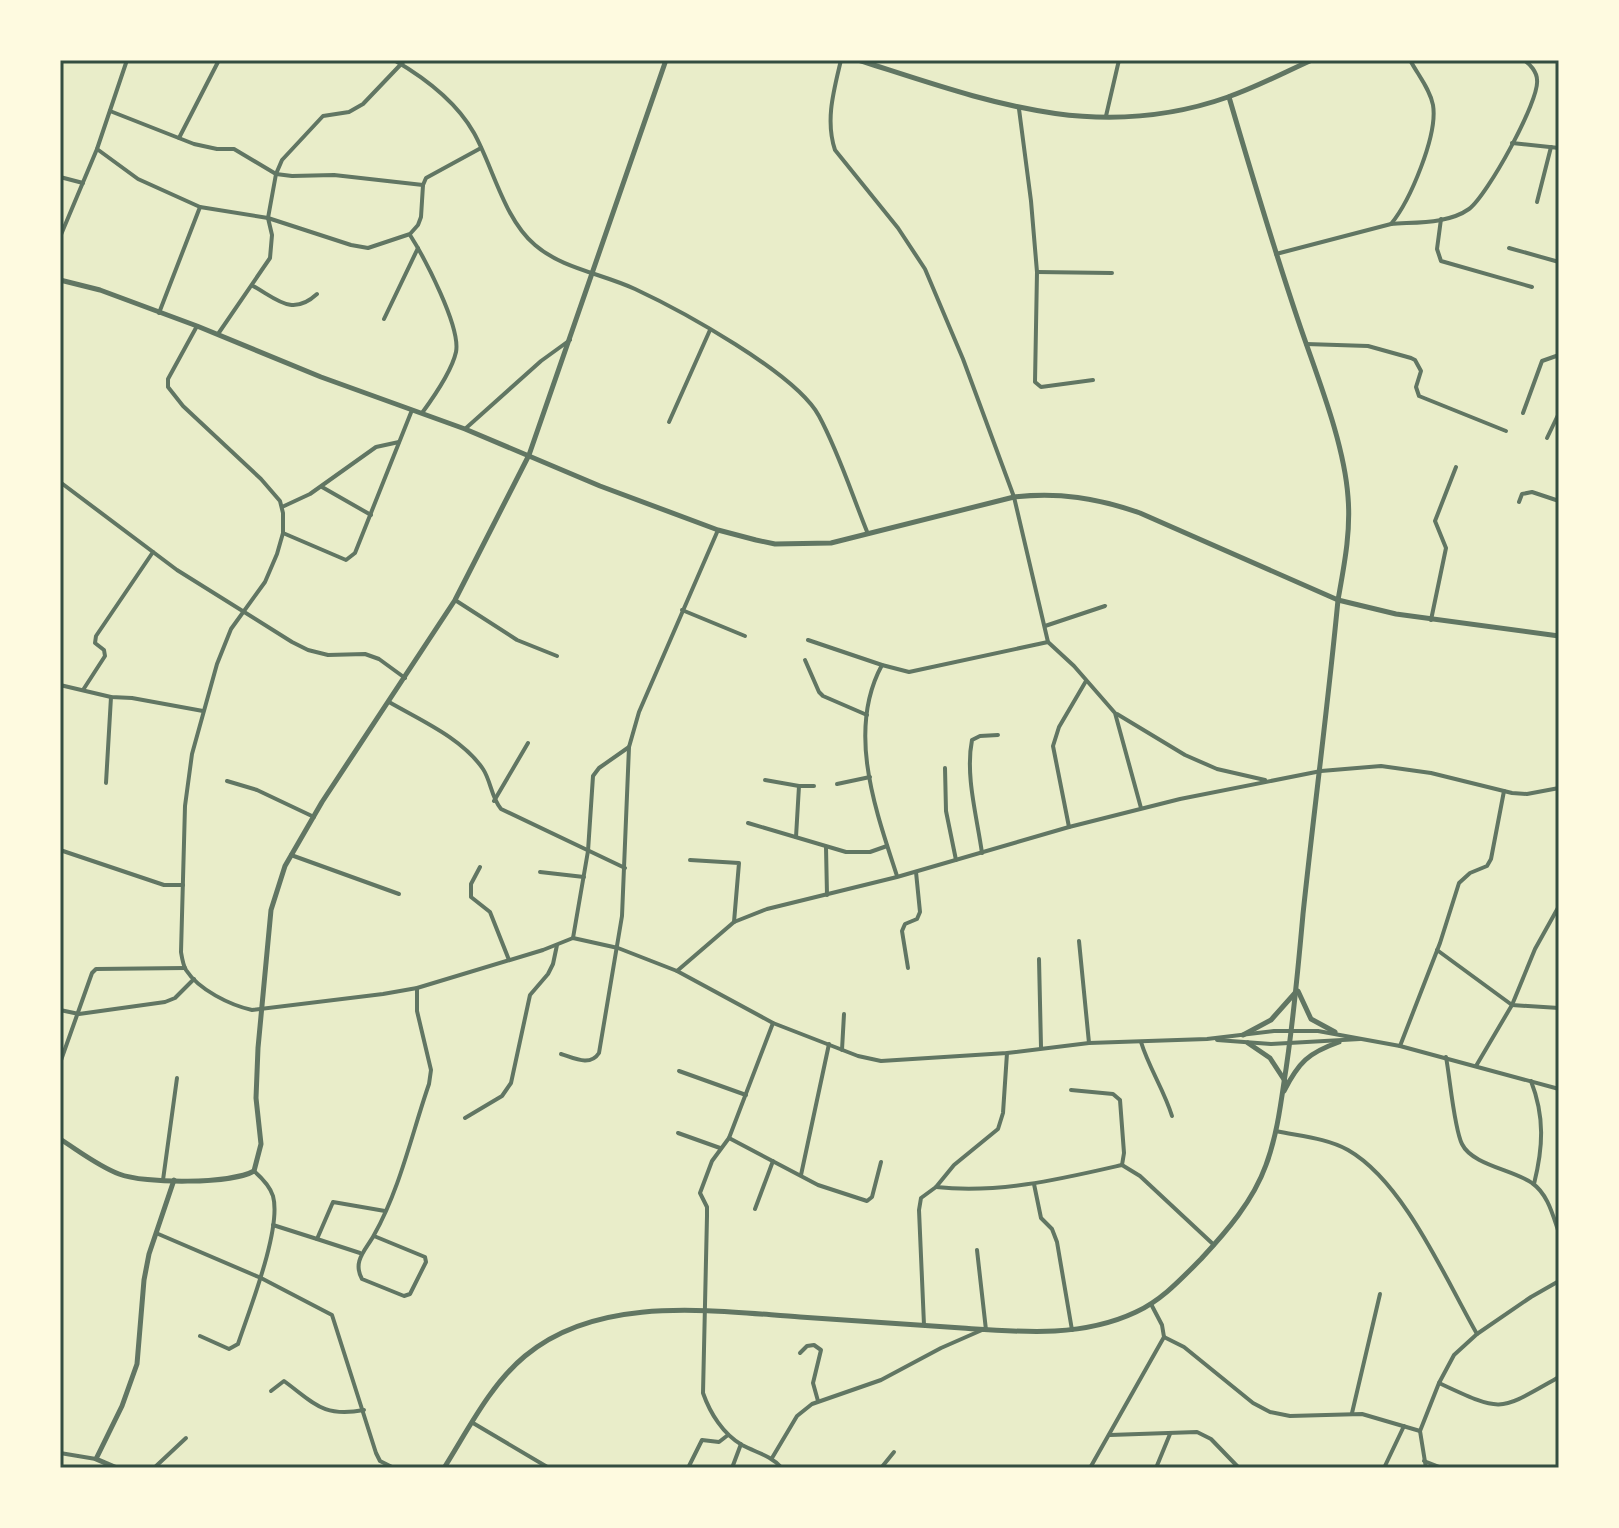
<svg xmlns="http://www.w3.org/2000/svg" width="1619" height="1528" font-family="'Fira Sans',sans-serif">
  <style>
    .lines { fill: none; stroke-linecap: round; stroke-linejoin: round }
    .minor { stroke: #617663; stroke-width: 4 }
    .tertiary { stroke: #617663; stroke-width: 5 }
    .neatline { fill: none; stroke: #344e41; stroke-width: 3 }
  </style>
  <rect width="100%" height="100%" fill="#e9edc9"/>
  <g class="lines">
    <!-- minor -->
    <g class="minor">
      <path d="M394,60c31,18 62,41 80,73 19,34 30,86 61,112 26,23 68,29 100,44 45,21 161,84 184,127 20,37 33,79 49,118"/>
      <path d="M841,60c-7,30 -16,60 -6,90l63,78 27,41 38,90 51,138 34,145 26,24 41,47 26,95"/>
      <polyline points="1019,109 1031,201 1037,272 1035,382 1041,387 1093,380"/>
      <polyline points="110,111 194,144 217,149 234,149 276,174 292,176 334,175 423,185"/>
      <polyline points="1106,116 1119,60"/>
      <polyline points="179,138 219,60"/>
      <polyline points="1512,143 1559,148"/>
      <polyline points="97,149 138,179 200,207 159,313"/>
      <polyline points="60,177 83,183"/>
      <polyline points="1537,202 1551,147"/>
      <polyline points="200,207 268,218 351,245 368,248 410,234 418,225 421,217 423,185 426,178 481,148"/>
      <polyline points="1441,219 1437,249 1441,261 1532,287"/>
      <path d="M1391,224c25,-2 57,0 78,-15 18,-13 71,-109 68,-129 0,-8 -7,-16 -13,-20"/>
      <path d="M410,235c14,22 51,92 46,117 -4,18 -23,46 -34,61"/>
      <polyline points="60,237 97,149 127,60"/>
      <polyline points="1509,248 1559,262"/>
      <path d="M1276,254l115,-30c19,-23 47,-89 42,-119 -3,-16 -15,-30 -23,-45"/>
      <polyline points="1037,272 1112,273"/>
      <path d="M253,286c24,13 39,31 64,8"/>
      <polyline points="384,319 418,248"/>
      <path d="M197,326l-29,53v8l15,19 78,73 19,22 3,12v20l-6,21 -12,28 -34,47 -14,35 -25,90 -7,52 -4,146c1,6 2,13 5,18 13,20 44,35 66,40l131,-16 34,-6 126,-38 30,-12 45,10 59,23 96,52 85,33 23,5 126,-8 82,-10 118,-4 67,-8h44l82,15 159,43"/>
      <polyline points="218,334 270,258 272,235 268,218 276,174 282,160 323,116 349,112 363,104 405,60"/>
      <polyline points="1306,344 1368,346 1411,358 1415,360 1421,371 1416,387 1419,396 1506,431"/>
      <polyline points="1523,413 1542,361 1559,355"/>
      <polyline points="669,422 710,330"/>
      <polyline points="465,429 541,361 570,340"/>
      <polyline points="1547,438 1559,413"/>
      <polyline points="60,482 177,570 292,642 308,650 328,655 365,654 379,659 405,678"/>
      <polyline points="322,487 371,515"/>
      <polyline points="1519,502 1522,494 1532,492 1559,501"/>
      <polyline points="282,507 310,494 376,447 399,442"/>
      <polyline points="283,533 346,560 355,553 412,410"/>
      <polyline points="455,600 517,640 557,656"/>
      <polyline points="682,610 745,636"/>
      <polyline points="1431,620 1446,548 1435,521 1456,467"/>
      <polyline points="1045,626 1105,606"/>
      <polyline points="808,640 882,665 909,672 1048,642"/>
      <polyline points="805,660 819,692 823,696 867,715"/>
      <path d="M882,665c-36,66 -6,146 15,211"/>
      <polyline points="60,685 111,697 132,698 203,711"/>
      <polyline points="83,690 105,656 104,650 95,643 96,636 153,552"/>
      <path d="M389,702c31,18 73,36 94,67 8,12 8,28 18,40l124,59"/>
      <polyline points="1117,714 1185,755 1217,769 1265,780"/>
      <polyline points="945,768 946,811 956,860"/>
      <polyline points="765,780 799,786 796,837"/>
      <polyline points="227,781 257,790 314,817"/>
      <polyline points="106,783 111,697"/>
      <polyline points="837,784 870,777"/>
      <polyline points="799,786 814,786"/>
      <polyline points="494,801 528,743"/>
      <polyline points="748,823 846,852 870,852 887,846"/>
      <polyline points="1069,827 1053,746 1059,727 1086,681"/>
      <polyline points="826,847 827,895"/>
      <polyline points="60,850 164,885 183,885"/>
      <path d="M982,853c-5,-36 -17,-78 -10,-113l8,-4 18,-1"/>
      <polyline points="291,855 399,894"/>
      <polyline points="690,860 739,863 734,922"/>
      <polyline points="480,867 471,884 471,897 490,912 509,960"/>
      <polyline points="540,872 584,877"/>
      <polyline points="573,938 588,851 593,776 599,768 629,747"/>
      <polyline points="1079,941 1089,1043"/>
      <polyline points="1437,950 1512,1005 1559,1008"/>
      <polyline points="1039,959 1041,1047"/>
      <polyline points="908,968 902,931 905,924 917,919 920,912 916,872"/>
      <polyline points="677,971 734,922 767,909 897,877 1069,827 1180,799 1321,771 1381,766 1431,773 1512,793 1527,794 1559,788"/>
      <polyline points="60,1010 79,1014 165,1002 175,998 194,979"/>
      <path d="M773,1023l-44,115 -17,23 -12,32 7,14v9l-4,177c7,20 20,41 39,52 15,8 28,10 40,23"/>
      <polyline points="1217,1040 1271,1044 1360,1039"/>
      <path d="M1141,1042c8,26 23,48 31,74"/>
      <polyline points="1400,1046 1440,943 1459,883 1470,873 1487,866 1491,859 1504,791"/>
      <polyline points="842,1050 844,1014"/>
      <path d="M561,1054c13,4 29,13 38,-1l23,-137 7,-169 10,-35 79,-182"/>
      <path d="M1446,1057c4,21 8,71 16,87 10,21 52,26 70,39 16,11 21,33 27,50"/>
      <polyline points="60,1063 92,973 96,969 185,968"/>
      <polyline points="1476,1066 1512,1005 1535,949 1559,906"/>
      <polyline points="679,1071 746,1095"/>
      <path d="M1531,1081c14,36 12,67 3,103"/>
      <polyline points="1071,1090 1113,1094 1120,1100 1124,1153 1122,1165"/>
      <polyline points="465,1118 502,1096 511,1083 530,995 548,974 553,964 557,945"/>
      <path d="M1276,1131c23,5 51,7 72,19 56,32 97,128 129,184"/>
      <polyline points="678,1133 720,1148"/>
      <polyline points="729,1138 818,1185 867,1201 872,1197 881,1162"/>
      <polyline points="801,1175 829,1044"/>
      <polyline points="163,1180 177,1078"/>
      <polyline points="1034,1184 1041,1218 1052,1229 1057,1242 1072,1330"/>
      <path d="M936,1187c63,7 125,-8 186,-22l18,11 74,69"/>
      <polyline points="755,1209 773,1161"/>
      <polyline points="273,1225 317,1239 333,1202 385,1211"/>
      <polyline points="156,1233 261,1278 332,1315 376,1453 380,1461 394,1468"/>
      <path d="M374,1236l51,21 1,5 -16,32 -6,2 -42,-17c-10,-18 4,-29 12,-44 26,-46 38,-102 55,-151l2,-14 -14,-59v-23"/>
      <polyline points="317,1239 360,1253"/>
      <polyline points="977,1250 986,1330"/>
      <polyline points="924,1325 919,1210 921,1198 936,1187 954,1165 998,1129 1003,1113 1007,1053"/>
      <path d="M200,1336l29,13 9,-5c11,-33 44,-116 35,-148 -3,-10 -11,-18 -19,-25"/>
      <polyline points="1164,1337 1184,1347 1253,1403 1270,1412 1290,1416 1362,1414 1420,1431"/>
      <polyline points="800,1353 807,1346 814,1345 821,1350 813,1383 818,1401"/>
      <path d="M1439,1383c65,30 58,29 120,-6"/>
      <path d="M271,1391l13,-10c30,22 39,37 80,29"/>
      <polyline points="1352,1413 1380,1294"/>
      <polyline points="473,1423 549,1468"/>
      <polyline points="1110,1435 1197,1432 1211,1439 1239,1468"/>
      <polyline points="60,1453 96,1459"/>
      <polyline points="772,1458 797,1416 812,1404 881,1380 941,1348 982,1330"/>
      <polyline points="1424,1461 1442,1468"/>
      <polyline points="154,1468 186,1438"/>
      <polyline points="688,1468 702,1440 719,1442 728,1435"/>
      <polyline points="732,1468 741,1444"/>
      <polyline points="881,1468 894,1452"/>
      <polyline points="1090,1468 1164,1337 1162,1325 1151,1304"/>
      <polyline points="1156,1468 1170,1434"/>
      <polyline points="1384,1468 1404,1426"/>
      <polyline points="1426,1468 1420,1431 1439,1383 1454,1355 1477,1334 1531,1297 1559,1281"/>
    </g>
    <!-- tertiary -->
    <g class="tertiary">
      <path d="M858,60c126,40 237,84 370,37 29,-10 57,-25 84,-37"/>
      <path d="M60,280l40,10 97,36 124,51 144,52 135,57 118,44 38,10 19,4 56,-1 183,-46c45,-5 83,1 126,16l198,87 58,14 163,22"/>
      <polyline points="1298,991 1311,1019 1335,1032"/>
      <polyline points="1243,1035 1271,1020 1295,993"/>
      <polyline points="1248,1043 1270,1058 1285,1081"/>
      <path d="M1284,1091c15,-29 24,-38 55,-49"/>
      <path d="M60,1139c19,12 38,27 59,35 25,10 113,10 135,-3l7,-27 -5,-46 2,-50 13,-138 14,-44 37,-64 133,-202 74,-145 137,-395"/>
      <polyline points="117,1468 96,1459 122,1406 137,1364 144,1280 149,1254 174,1180"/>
      <path d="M444,1468c24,-38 46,-83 81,-112 74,-62 187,-45 275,-39 54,4 108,7 162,11 58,4 119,10 174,-16 26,-12 45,-33 65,-53 26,-28 52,-58 65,-94 10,-27 14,-55 18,-83 9,-55 14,-112 19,-168 11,-104 25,-209 35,-314 6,-34 13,-68 10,-103 -4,-56 -32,-123 -50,-177 -25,-74 -47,-148 -69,-223"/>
    </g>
  </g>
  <!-- border -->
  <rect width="1619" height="1528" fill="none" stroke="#fefae0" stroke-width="124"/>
  <rect x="62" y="62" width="1495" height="1404" class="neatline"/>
</svg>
